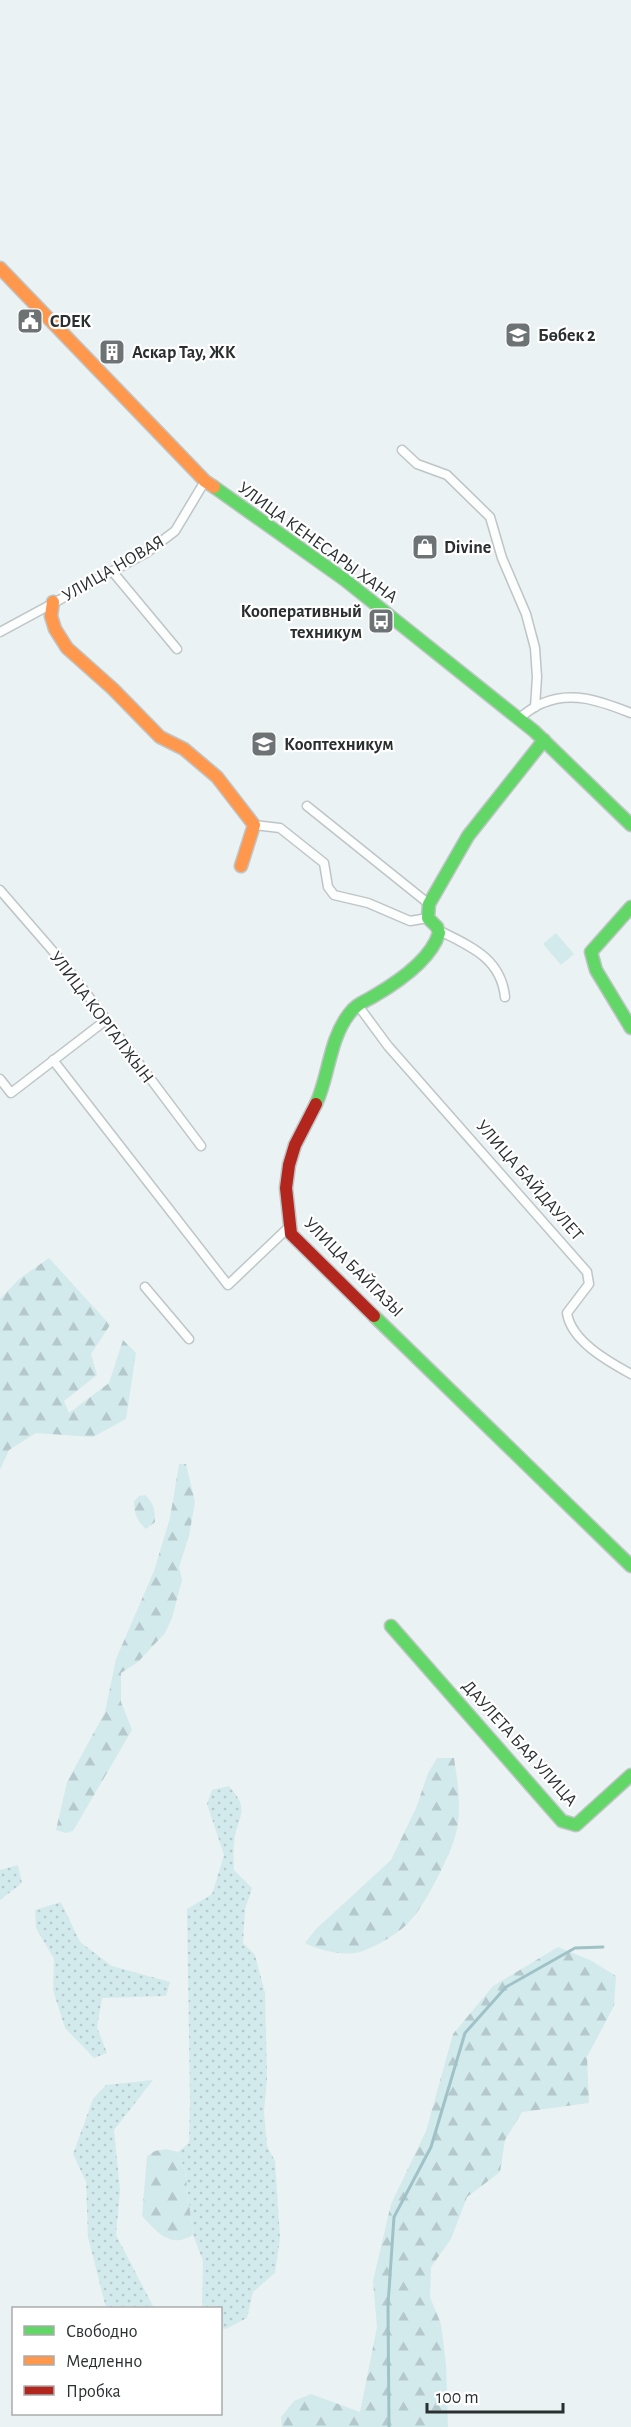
<svg xmlns="http://www.w3.org/2000/svg" width="631" height="2427" font-family="'Alegreya Sans',sans-serif">
  <style>
    .grass { fill: url(#grass-dots) }
    .forest { fill: url(#forest-firs) }
    .pitch { fill: #d3eaed }
    .lines { fill: none; stroke-linecap: round; stroke-linejoin: round }
    .stream { stroke: #9fc2c7; stroke-width: 3 }
    .street-casing { stroke: #bfc5c6; stroke-width: 11 }
    .fast-casing { stroke: #bfc5c6; stroke-width: 15 }
    .slow-casing { stroke: #bfc5c6; stroke-width: 15 }
    .jam-casing { stroke: #bfc5c6; stroke-width: 15 }
    .street { stroke: #fcfdfd; stroke-width: 8 }
    .fast { stroke: #63d668; stroke-width: 12 }
    .slow { stroke: #ff974d; stroke-width: 12 }
    .jam { stroke: #b3261e; stroke-width: 12 }
    .labels { text-anchor: middle; stroke-width: 4.5; stroke-linejoin: round; paint-order: stroke }
    .poi-label { font-size: 18px; font-weight: bold; fill: #2a2f30; stroke: #fff; text-anchor: start }
    .street-label { font-size: 18px; fill: #2a2f30; stroke: #fff }
  </style>
  <defs>
    <pattern id="grass-dots" width="8" height="8" patternUnits="userSpaceOnUse" patternTransform="scale(1.5)"><rect width="8" height="8" fill="#d3eaed"/><path d="M2 2h.1M6 6h.1" fill="none" stroke="#b5c9cc" stroke-width="1.8" stroke-linecap="round"/></pattern>
    <pattern id="forest-firs" width="22" height="20" patternUnits="userSpaceOnUse" patternTransform="scale(1.5)"><rect width="22" height="20" fill="#d3eaed"/><path d="M5 1l3.5 6h-7zM16 11l3.5 6h-7z" fill="#b5c9cc"/></pattern>
  </defs>
  <rect width="100%" height="100%" fill="#eaf2f3"/>
  <!-- grass -->
  <g class="grass">
    <path d="M229,1786c23,26 8,28 5,56 -1,9 0,19 0,28l18,18 -7,21 -2,34 12,12 10,38 2,85 -3,33 3,35 8,15 5,77 -5,35 -22,19 -6,26 -21,11 -5,-1 -1,-20h-18l1,-47 -10,-26 -8,-64 -7,-19 11,-9 1,-42 -3,-192 25,-15 12,-39 -17,-51 5,-14z"/>
    <polygon points="18,1865 22,1883 0,1900 0,1870"/>
    <polygon points="61,1902 80,1942 112,1966 170,1982 166,1996 102,1998 97,2027 107,2053 94,2058 65,2028 53,1990 54,1959 36,1928 35,1910"/>
    <polygon points="153,2080 114,2130 120,2190 116,2235 154,2308 106,2308 88,2237 86,2182 73,2154 93,2099 106,2085"/>
  </g>
  <!-- forest -->
  <g class="forest">
    <polygon points="49,1258 110,1325 91,1354 97,1375 64,1401 69,1413 109,1383 123,1340 136,1353 126,1419 93,1437 36,1433 9,1450 0,1470 0,1299 19,1279"/>
    <polygon points="179,1464 186,1464 195,1502 189,1536 179,1567 182,1580 172,1618 165,1633 138,1662 121,1673 121,1702 132,1730 73,1831 66,1833 56,1830 67,1782 105,1712 116,1659 154,1571 170,1518"/>
    <path d="M145,1495c9,8 10,15 10,27l-9,7c-9,-8 -12,-15 -12,-28l5,-5z"/>
    <path d="M437,1758h17c4,26 9,56 0,82 -7,21 -29,65 -44,81 -10,12 -40,30 -55,32 -16,2 -36,-3 -50,-10l11,-14 75,-69 25,-52 12,-35z"/>
    <polygon points="558,1947 590,1960 616,1976 614,2006 587,2057 589,2103 522,2112 505,2140 500,2172 467,2197 451,2239 431,2267 430,2297 441,2324 446,2364 448,2427 282,2427 281,2417 294,2401 311,2394 360,2412 377,2327 373,2281 391,2204 426,2131 453,2034 493,1986"/>
    <path d="M166,2149l12,3 7,19 8,64c-23,14 -36,-3 -51,-19l5,-60 8,-5z"/>
  </g>
  <!-- pitch -->
  <polygon class="pitch" points="556,933 574,954 561,965 543,944"/>
  <g class="lines">
    <!-- stream -->
    <polyline class="stream" points="389,2427 388,2305 394,2217 431,2147 465,2033 506,1987 575,1948 603,1947"/>
    <!-- street casing -->
    <g class="street-casing">
      <g id="street">
        <polyline points="402,450 417,464 447,475 490,517 502,558 526,614 535,648 537,677 535,707"/>
        <polyline points="112,571 177,649"/>
        <polyline points="0,632 146,553 175,531 205,481"/>
        <path d="M518,719c8,-6 16,-13 25,-16 30,-13 59,-1 88,10"/>
        <polyline points="307,806 429,904"/>
        <polyline points="254,825 280,828 324,863 328,887 334,895 368,903 410,921 428,918"/>
        <polyline points="0,890 65,965 201,1146"/>
        <path d="M438,930c32,16 63,28 67,67"/>
        <path d="M357,1004l31,42 199,226 2,12 -22,29c4,28 42,49 64,61"/>
        <polyline points="53,1060 228,1285 290,1226"/>
        <polyline points="0,1079 11,1093 106,1020"/>
        <polyline points="145,1287 189,1339"/>
      </g>
    </g>
    <!-- fast casing -->
    <g class="fast-casing">
      <g id="fast">
        <polyline points="214,487 345,580 534,731 631,825"/>
        <polyline points="631,907 591,952 596,970 631,1028"/>
        <path d="M316,1104c13,-28 13,-64 33,-90 7,-10 15,-12 25,-18 24,-14 57,-36 65,-63l-2,-6 -9,-9 1,-14 39,-68 76,-96"/>
        <polyline points="374,1316 631,1566"/>
        <polyline points="391,1626 562,1821 576,1825 631,1775"/>
      </g>
    </g>
    <!-- slow casing -->
    <g class="slow-casing">
      <g id="slow">
        <polyline points="0,268 205,481 214,487"/>
        <polyline points="53,602 51,616 55,629 67,648 113,689 160,737 184,749 217,777 254,825 241,866"/>
      </g>
    </g>
    <!-- jam casing -->
    <g class="jam-casing">
      <polyline id="jam" points="316,1104 295,1145 289,1165 286,1188 291,1234 374,1316"/>
    </g>
    <!-- street -->
    <use href="#street" class="street"/>
    <!-- fast -->
    <use href="#fast" class="fast"/>
    <!-- slow -->
    <use href="#slow" class="slow"/>
    <!-- jam -->
    <use href="#jam" class="jam"/>
  </g>
  <!-- icons -->
  <defs>
    <g id="civic-square" transform="scale(1.35)"><rect x="-9" y="-9" width="18" height="18" rx="4" fill="#6d7374" stroke="#fff"/><path d="M-.6-6.5H3V-4.5H.6V-3L4-1V1h2V6H-6V1h2V-1L-.6-3ZM-1.2 2.5V6h2.4V2.5Z" fill="#fff"/></g>
    <g id="school-square" transform="scale(1.35)"><rect x="-9" y="-9" width="18" height="18" rx="4" fill="#6d7374" stroke="#fff"/><path d="M0-5L7-2L0 1L-7-2ZM-4 1L0 2.5L4 1V4Q0 6-4 4Z" fill="#fff"/></g>
    <g id="building-square" transform="scale(1.35)"><rect x="-9" y="-9" width="18" height="18" rx="4" fill="#6d7374" stroke="#fff"/><path d="M-4-6H4V6H1V3H-1V6H-4ZM-2.5-4.3h1.7v1.8h-1.7ZM.8-4.3h1.7v1.8H.8ZM-2.5-1h1.7V.8h-1.7ZM.8-1h1.7V.8H.8Z" fill="#fff"/></g>
    <g id="shop-square" transform="scale(1.35)"><rect x="-9" y="-9" width="18" height="18" rx="4" fill="#6d7374" stroke="#fff"/><path d="M-5-2.5h2.3a2.7 3.5 0 0 1 5.4 0H5L5.5 6h-11ZM-1.5-2.5h3a1.5 2.3 0 0 0-3 0Z" fill="#fff"/></g>
    <g id="bus-square" transform="scale(1.35)"><rect x="-9" y="-9" width="18" height="18" rx="4" fill="#6d7374" stroke="#fff"/><path d="M-5-6H5V4H4V6H2V4H-2V6H-4V4H-5ZM-3.5-4V0h7V-4ZM-3.5 1.2v1.5H-2V1.2ZM2 1.2v1.5H3.5V1.2Z" fill="#fff"/></g>
    <g id="university-square" transform="scale(1.35)"><rect x="-9" y="-9" width="18" height="18" rx="4" fill="#6d7374" stroke="#fff"/><path d="M0-5L7-2L0 1L-7-2ZM-4 1L0 2.5L4 1V4Q0 6-4 4Z" fill="#fff"/></g>
  </defs>
  <g fill-rule="evenodd">
    <use href="#civic-square" x="30" y="321"/>
    <use href="#school-square" x="518" y="335"/>
    <use href="#building-square" x="112" y="352"/>
    <use href="#shop-square" x="425" y="547"/>
    <use href="#bus-square" x="381" y="621"/>
    <use href="#university-square" x="264" y="744"/>
  </g>
  <g class="labels">
    <!-- poi labels -->
    <g class="poi-label">
      <text x="50" y="327">CDEK</text>
      <text x="538" y="341">Бөбек 2</text>
      <text x="132" y="358">Аскар Тау, ЖК</text>
      <text x="444" y="553">Divine</text>
      <text x="362" y="617" text-anchor="end">Кооперативный<tspan x="362" dy="21">техникум</tspan></text>
      <text x="284" y="750">Кооптехникум</text>
    </g>
    <!-- street labels -->
    <g class="street-label">
      <text transform="translate(318 542) rotate(36)" y="6">УЛИЦА КЕНЕСАРЫ ХАНА</text>
      <text transform="translate(113 568) rotate(-30)" y="6">УЛИЦА НОВАЯ</text>
      <text transform="translate(102 1017) rotate(53)" y="6">УЛИЦА КОРГАЛЖЫН</text>
      <text transform="translate(530 1180) rotate(49)" y="6">УЛИЦА БАЙДАУЛЕТ</text>
      <text transform="translate(354 1267) rotate(45)" y="6">УЛИЦА БАЙГАЗЫ</text>
      <text transform="translate(520 1743) rotate(48)" y="6">ДАУЛЕТА БАЯ УЛИЦА</text>
    </g>
  </g>
  <!-- legend -->
  <rect x="12" y="2307" width="210" height="108" fill="#ffffff" stroke="#aaacac" stroke-width="1.5"/>
  <rect x="24" y="2326" width="30" height="9" fill="#63d668" stroke="#aaacac" stroke-width="1.5"/>
  <text x="66" y="2337" font-size="18" fill="#2a2f30">Свободно</text>
  <rect x="24" y="2356" width="30" height="9" fill="#ff974d" stroke="#aaacac" stroke-width="1.5"/>
  <text x="66" y="2367" font-size="18" fill="#2a2f30">Медленно</text>
  <rect x="24" y="2386" width="30" height="9" fill="#b3261e" stroke="#aaacac" stroke-width="1.5"/>
  <text x="66" y="2397" font-size="18" fill="#2a2f30">Пробка</text>
  <!-- scale -->
  <path d="M427 2403v9h136v-9" fill="none" stroke="#2a2f30" stroke-width="3"/>
  <text x="436" y="2403" font-size="18" fill="#2a2f30" stroke="#ffffff" stroke-width="4.5" paint-order="stroke">100 m</text>
</svg>
